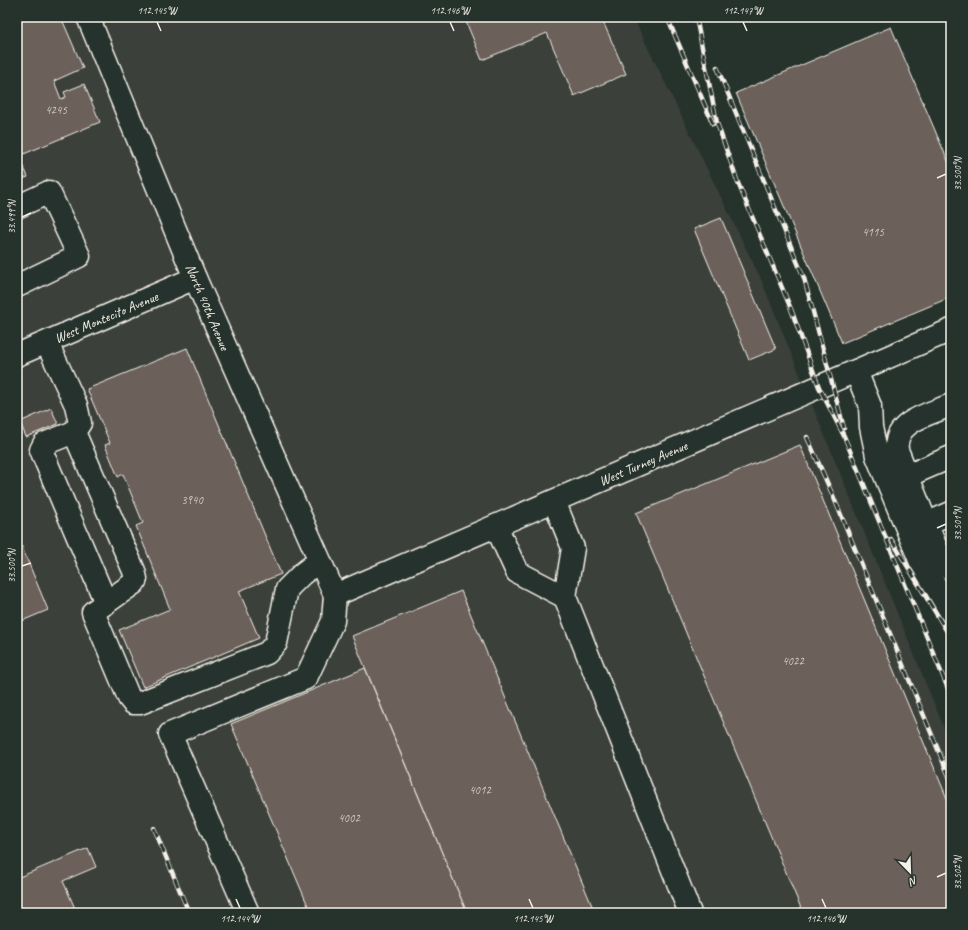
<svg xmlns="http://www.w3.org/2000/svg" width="968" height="930" font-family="Caveat,sans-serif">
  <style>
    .built { fill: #3b403a }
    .building { fill: #6c605a; stroke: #f4f1e8 }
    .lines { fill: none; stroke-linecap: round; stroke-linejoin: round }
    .minor-casing { stroke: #f4f1e8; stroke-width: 25 }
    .minor { stroke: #26332d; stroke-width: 22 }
    .rail-casing { stroke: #f4f1e8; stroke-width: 4.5 }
    .rail { stroke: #26332d; stroke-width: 3; stroke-dasharray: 9; stroke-linecap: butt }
    .ticks { fill: none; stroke: #f4f1e8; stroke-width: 1.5 }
    .labels { text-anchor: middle; stroke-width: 4; stroke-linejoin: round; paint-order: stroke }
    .number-label { font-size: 12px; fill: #d2cdc4 }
    .street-label { font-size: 14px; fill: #f4f1e8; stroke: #26332d }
    .neatline { fill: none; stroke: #f4f1e8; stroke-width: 1.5 }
    .ticks-label { font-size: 10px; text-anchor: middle; fill: #f4f1e8 }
  </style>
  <rect width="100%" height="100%" fill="#26332d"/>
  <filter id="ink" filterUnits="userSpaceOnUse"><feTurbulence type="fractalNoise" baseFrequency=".025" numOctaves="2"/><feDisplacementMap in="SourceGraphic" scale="8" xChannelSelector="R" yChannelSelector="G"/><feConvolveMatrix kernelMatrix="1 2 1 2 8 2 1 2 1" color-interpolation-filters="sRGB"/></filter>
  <g filter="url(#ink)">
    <!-- built -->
    <polygon class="built" points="17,17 633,17 760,277 951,745 951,913 17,913"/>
    <!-- building -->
    <g class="building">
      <polygon points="17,17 61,17 83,68 54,81 61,99 66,97 64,92 84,84 100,122 19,156 28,177 17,181"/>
      <polygon points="464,17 601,17 626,74 574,96 547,33 482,60"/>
      <polygon points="891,27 951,168 951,297 842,343 736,93"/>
      <polygon points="721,218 776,349 749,360 694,229"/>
      <polygon points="187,348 281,574 239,591 259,638 143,687 119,630 170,609 136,526 143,523 123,474 118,477 105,445 110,443 87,389"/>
      <polygon points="51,408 58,424 26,437 20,422"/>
      <polygon points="800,445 951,808 951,913 803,913 636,513"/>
      <polygon points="17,535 48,610 17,623"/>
      <polygon points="461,591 595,913 467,913 352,636"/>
      <polygon points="365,668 467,913 311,913 231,724"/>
      <polygon points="88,848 96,867 63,881 77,913 17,913 17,878"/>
    </g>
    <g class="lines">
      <!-- minor casing -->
      <g class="minor-casing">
        <g id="minor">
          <polyline points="88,17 195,278 335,595 333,621 306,678 170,734 248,913"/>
          <polyline points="17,207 49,192 79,256 17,286"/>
          <polyline points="47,343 76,405 80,423 74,432 134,571 136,579 134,583 93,612 129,698 133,703 140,703 267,653 276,643 287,589 302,574 319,561"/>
          <polyline points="17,355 195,278"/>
          <polyline points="856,371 870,406 871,427 877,456 920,560 951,612"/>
          <path d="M951,405c-21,9 -58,16 -54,45l44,110 10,9"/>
          <polyline points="74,432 44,444 41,450 106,603"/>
          <polyline points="907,476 951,457"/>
          <polyline points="554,501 573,548 565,597 690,913"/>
          <polyline points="926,524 951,513"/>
          <polyline points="496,526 517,572 565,597"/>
          <polyline points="335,595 951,330"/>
        </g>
      </g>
      <!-- minor -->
      <use href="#minor" class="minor"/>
      <!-- rail casing -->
      <g class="rail-casing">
        <g id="rail">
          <polyline points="667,17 713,124"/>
          <polyline points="696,17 717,123 738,183 791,309 819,387 844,436 951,696"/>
          <polyline points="717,67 804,278 844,428"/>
          <polyline points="807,437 834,498 951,781"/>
          <polyline points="891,539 951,638"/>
          <polyline points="154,828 189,913"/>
        </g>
      </g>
      <!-- rail -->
      <use href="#rail" class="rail"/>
    </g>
  </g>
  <!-- ticks -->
  <path class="ticks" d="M157,22l4,9M450,22l4,9M743,22l4,9M937,178l9,-4M22,217l9,-4M937,528l9,-4M22,566l9,-3M937,877l9,-4M236,899l4,9M529,899l4,9M822,899l4,9"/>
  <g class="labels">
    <!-- number labels -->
    <g class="number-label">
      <text x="56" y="114">4245</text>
      <text x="873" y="236">4115</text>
      <text x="192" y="504">3940</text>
      <text x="793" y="665">4022</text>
      <text x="480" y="794">4012</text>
      <text x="349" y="822">4002</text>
    </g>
    <!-- street labels -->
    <g class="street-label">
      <text transform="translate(208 307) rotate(67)" y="5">North 40th Avenue</text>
      <text transform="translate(106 317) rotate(-23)" y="5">West Montecito Avenue</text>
      <text transform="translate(643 463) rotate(-23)" y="5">West Turney Avenue</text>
    </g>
  </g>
  <!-- margin -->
  <rect width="968" height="930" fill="none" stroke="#26332d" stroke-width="44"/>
  <!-- north arrow -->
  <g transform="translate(910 872) rotate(157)" stroke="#26332d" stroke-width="3" paint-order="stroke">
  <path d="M0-3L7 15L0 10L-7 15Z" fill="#f4f1e8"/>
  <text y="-6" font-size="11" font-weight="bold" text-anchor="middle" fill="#f4f1e8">N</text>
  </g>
  <rect x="22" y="22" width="924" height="886" class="neatline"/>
  <g class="ticks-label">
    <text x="157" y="14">112.145°W</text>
    <text x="450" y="14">112.146°W</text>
    <text x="743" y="14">112.147°W</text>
    <text transform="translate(957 174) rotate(-90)" y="4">33.500°N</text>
    <text transform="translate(11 217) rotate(-90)" y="4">33.499°N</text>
    <text transform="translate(957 524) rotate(-90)" y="4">33.501°N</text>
    <text transform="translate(11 566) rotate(-90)" y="4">33.500°N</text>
    <text transform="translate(957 873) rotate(-90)" y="4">33.502°N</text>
    <text x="240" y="922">112.144°W</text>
    <text x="533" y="922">112.145°W</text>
    <text x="826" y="922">112.146°W</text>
  </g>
</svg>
